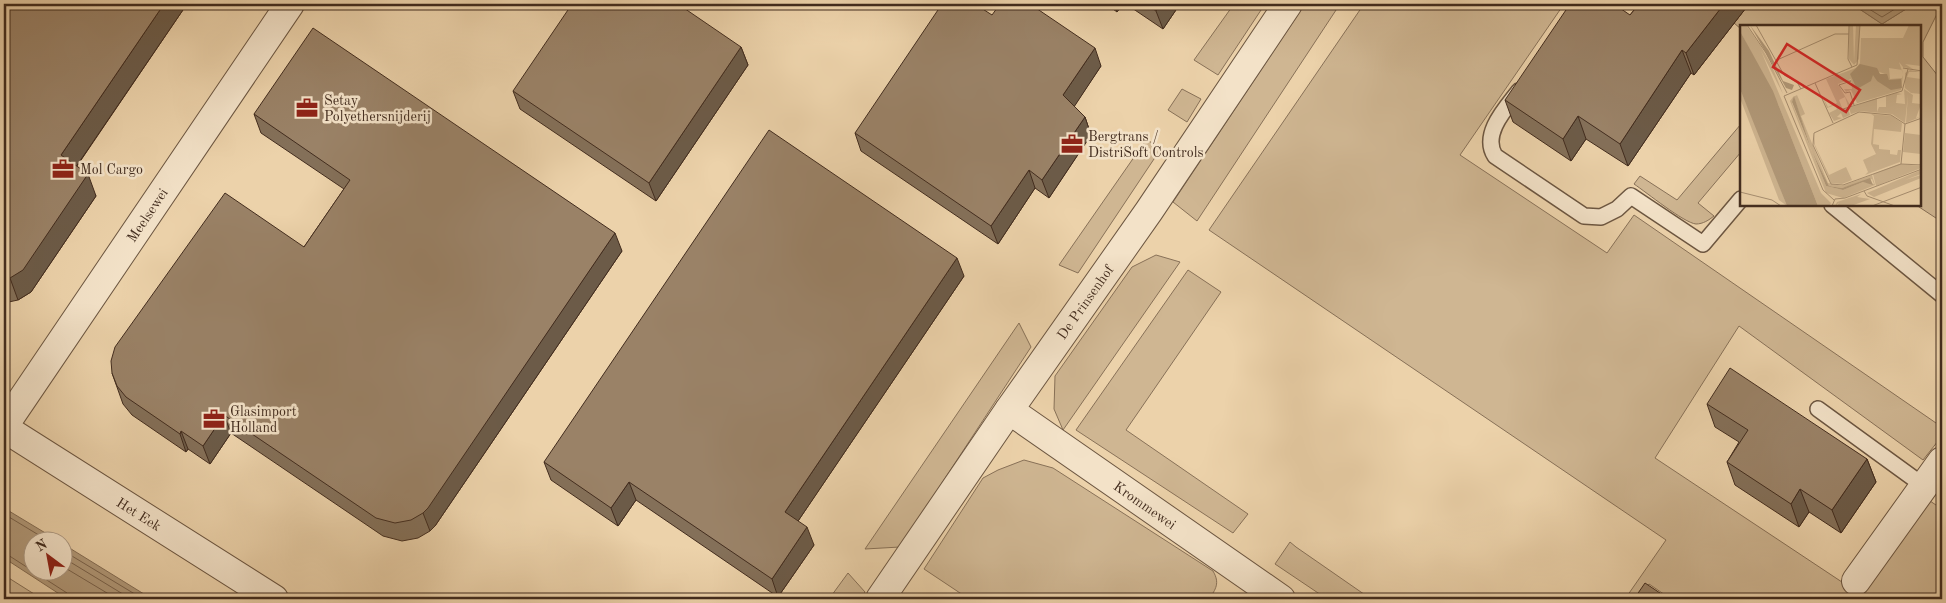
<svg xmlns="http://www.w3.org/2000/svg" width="1946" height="603" font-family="'Old Standard TT',serif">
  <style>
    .green { fill: #cfb692; stroke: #887158 }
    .water { fill: #b29a7a; stroke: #856e55 }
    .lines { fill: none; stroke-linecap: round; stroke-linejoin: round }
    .shore { stroke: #7a634c; stroke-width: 1 }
    .lane-casing { stroke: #6c5641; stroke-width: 18 }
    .street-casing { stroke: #6c5641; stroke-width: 30 }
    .lane { stroke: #f3e2c8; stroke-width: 15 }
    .street { stroke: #f3e2c8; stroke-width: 28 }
    .wall { fill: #847059; stroke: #422c1e }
    .shaded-wall { fill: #6c5b48; stroke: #422c1e }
    .building { fill: #9a8267; stroke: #422c1e }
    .labels { text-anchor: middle; stroke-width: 5; stroke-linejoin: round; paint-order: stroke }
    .poi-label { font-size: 14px; fill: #422c1e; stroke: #f3e2c8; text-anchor: start }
    .street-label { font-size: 14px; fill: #422c1e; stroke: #f3e2c8 }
    .inset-road { fill: none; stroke: #a89072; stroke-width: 1 }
    .view { fill: #d62828; fill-opacity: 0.15; stroke: #d62828; stroke-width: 2.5 }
    .inset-edge { fill: none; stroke: #422c1e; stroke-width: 2.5 }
  </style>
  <rect width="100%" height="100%" fill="#ecd2aa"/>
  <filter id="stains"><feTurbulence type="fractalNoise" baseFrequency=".004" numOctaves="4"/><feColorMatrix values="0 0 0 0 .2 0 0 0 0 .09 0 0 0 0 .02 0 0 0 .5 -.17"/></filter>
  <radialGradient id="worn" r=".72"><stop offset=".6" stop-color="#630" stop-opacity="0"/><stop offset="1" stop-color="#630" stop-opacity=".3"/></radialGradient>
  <!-- green -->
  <g class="green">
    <polygon points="1234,4 1265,4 1218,75 1194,60"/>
    <polygon points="1305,4 1340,4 1197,221 1173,202"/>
    <polygon points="1364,4 1564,4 1460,155 1607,253 1634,215 1936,423 1942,415 1942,436 1923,460 1739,326 1655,458 1860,594 1927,499 1942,509 1942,599 1671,599 1649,584 1638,599 1625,599 1666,540 1209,230"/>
    <polygon points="1749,4 1852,4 1882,24 1906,9 1909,4 1942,4 1923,42 1923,57 1942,81 1942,222 1916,205 1920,205 1920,26 1741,26 1741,29 1734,23"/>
    <polygon points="1182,89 1201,99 1187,122 1168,110"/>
    <path d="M1741,124v28l-43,51 16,13c-5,4 -11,8 -18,8 -12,-1 -50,-32 -62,-40l6,-8 37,24z"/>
    <polygon points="1146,140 1162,147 1078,273 1059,265"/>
    <polygon points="1156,255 1180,262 1063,430 1054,409 1055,376 1132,267"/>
    <polygon points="1188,270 1221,292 1126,430 1248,514 1233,533 1076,430"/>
    <polygon points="1019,323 1031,347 900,547 865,549"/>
    <path d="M1024,460l29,8 160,103c7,12 3,18 -4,28h-240l-45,-30 59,-91 15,-8z"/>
    <polygon points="1290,542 1296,547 1371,599 1327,599 1275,564"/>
    <polygon points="848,573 865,592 861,599 829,599"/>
    <polygon points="4,575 42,599 16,599 4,592"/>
  </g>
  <!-- water -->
  <g class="water">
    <polygon points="1852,4 1909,4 1906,9 1882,24"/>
    <polygon points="4,508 57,540 32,540 32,570 62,570 63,544 152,599 67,599 4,558"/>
  </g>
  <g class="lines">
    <!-- shore -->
    <g class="shore">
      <polyline points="1861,4 1882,17 1903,4"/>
      <polyline points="4,514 47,540"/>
      <polyline points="62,550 143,599"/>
      <polyline points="4,554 8,555 67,593 69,599"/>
      <polyline points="62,557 131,599"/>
      <polyline points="62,566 117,599"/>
    </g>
    <!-- lane casing -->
    <g class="lane-casing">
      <g id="lane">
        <path d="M1519,91c-13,17 -38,43 -24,65l89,60 17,1 16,-8 14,-13 72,48 38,-45"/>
        <polyline points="1832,205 1942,295"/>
        <polyline points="1818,409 1924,486"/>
      </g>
    </g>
    <!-- street casing -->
    <g class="street-casing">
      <g id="street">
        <polyline points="1009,410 1281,599"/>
        <polyline points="4,426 290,4"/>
        <polyline points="4,428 274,599"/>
        <polyline points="1856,581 1942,461"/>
        <polyline points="880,599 1009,410 1149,211 1288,4"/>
      </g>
    </g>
    <!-- lane -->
    <use href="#lane" class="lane"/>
    <!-- street -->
    <use href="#street" class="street"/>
  </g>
  <!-- wall -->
  <g class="wall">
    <polygon points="4,4 187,4 77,166 96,196 31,292 18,300 4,303"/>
    <polygon points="1103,4 1123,4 1117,12 1109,6 1108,7"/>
    <polygon points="1126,4 1180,4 1163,29"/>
    <polygon points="1639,4 1749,4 1694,75 1691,73 1628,166 1586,139 1571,161 1513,122 1505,100 1630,15"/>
    <polygon points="992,15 1101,66 1074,106 1085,117 1091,135 1049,198 1035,188 998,244 861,151 855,133"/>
    <polygon points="741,47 748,65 656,201 520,109 513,91"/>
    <polygon points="254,114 622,251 435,526 430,531 418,538 402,541 383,536 231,433 210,464 188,449 186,452 132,415 123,404 112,373 304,247 344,189 261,133"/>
    <polygon points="964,276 798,521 814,545 778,597 636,500 618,526 551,480 544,462"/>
    <polygon points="1707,404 1867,459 1876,482 1841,533 1809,512 1799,527 1735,485 1727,462 1739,442 1715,427"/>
  </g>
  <!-- shaded-wall -->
  <g class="shaded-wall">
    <polygon points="164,4 187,4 69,177 61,155"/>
    <polygon points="1114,4 1123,4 1117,12"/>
    <polygon points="1161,4 1180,4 1163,29 1156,11"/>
    <polygon points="1724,4 1749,4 1694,75 1686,53"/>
    <polygon points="741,47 748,65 656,201 649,183"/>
    <polygon points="1095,48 1101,66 1070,113 1063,95"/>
    <polygon points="1682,50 1691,73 1628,166 1620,144"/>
    <polygon points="1578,116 1586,139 1571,161 1563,139"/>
    <polygon points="1085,117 1091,135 1049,198 1042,180"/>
    <polygon points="1029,170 1035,188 998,244 991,226"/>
    <polygon points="88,174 96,196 31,292 18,300 10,278"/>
    <polygon points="615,233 622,251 435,526 430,531 423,513"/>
    <polygon points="957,258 964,276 792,530 785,512"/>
    <polygon points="224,415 231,433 210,464 203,446"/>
    <polygon points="181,431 188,449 186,452 180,434"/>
    <polygon points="1867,459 1876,482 1841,533 1832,510"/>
    <polygon points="629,482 636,500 618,526 611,508"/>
    <polygon points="1800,489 1809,512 1799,527 1791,504"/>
    <polygon points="807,527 814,545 778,597 772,579"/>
  </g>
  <!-- building -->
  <g class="building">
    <polygon points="4,4 164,4 61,155 88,174 23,270 10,278 4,280"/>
    <polygon points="572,4 678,4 741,47 649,183 513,91"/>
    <polygon points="942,4 975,4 992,15 1000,4 1030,4 1095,48 1063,95 1085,117 1042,180 1029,170 991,226 855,133"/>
    <polygon points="1146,4 1161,4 1156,11"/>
    <polygon points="1570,4 1614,4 1630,15 1639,4 1724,4 1686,53 1682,50 1620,144 1578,116 1563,139 1505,100"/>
    <polygon points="313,28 615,233 428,508 423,513 411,520 395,523 376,518 224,415 203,446 181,431 180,434 126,397 117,386 112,373 111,361 115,347 225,193 304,247 350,180 254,114"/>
    <polygon points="769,130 957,258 785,512 807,527 772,579 629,482 611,508 544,462"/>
    <polygon points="1730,368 1867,459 1832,510 1800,489 1791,504 1727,462 1748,430 1707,404"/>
    <polygon points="1645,583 1669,599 1634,599"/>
  </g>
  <!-- icons -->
  <defs>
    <g id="office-bare" transform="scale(1.725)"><path d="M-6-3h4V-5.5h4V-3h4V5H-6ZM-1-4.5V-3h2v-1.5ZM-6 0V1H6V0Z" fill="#8f2418" stroke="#f3e2c8" stroke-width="2.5" paint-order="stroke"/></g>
  </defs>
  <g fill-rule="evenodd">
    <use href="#office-bare" x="307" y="108"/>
    <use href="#office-bare" x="1072" y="144"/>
    <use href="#office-bare" x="63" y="169"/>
    <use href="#office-bare" x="214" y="419"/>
  </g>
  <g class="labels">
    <!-- poi labels -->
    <g class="poi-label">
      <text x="324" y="105">Setay<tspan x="324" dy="16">Polyethersnijderij</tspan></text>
      <text x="1088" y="141">Bergtrans /<tspan x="1088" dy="16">DistriSoft Controls</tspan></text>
      <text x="80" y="174">Mol Cargo</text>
      <text x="230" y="416">Glasimport<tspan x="230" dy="16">Holland</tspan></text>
    </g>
    <!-- street labels -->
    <g class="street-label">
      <text transform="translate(147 215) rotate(-56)" y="5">Meelsewei</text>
      <text transform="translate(1085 302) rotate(-55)" y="5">De Prinsenhof</text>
      <text transform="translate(1145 505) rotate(35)" y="5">Krommewei</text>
      <text transform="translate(139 514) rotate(32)" y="5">Het Eek</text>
    </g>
  </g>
  <!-- overview -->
  <g transform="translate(1740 25)">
    <rect width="181" height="181" fill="#ecd2aa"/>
    <path d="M0,0h6l14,20 12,21 11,28 -22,-43 60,142 10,10 -2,3h-11l-40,-102 -38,-73zM109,0h4l1,37 2,-37h4l-1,34 -5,6 -5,-6zM169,0h12v41l-16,-2 8,5 -10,-2 -4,-5 4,12 -1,-4 -13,-2 1,11 12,-1 1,-3 -2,15 -53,16 -3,-9 -6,3 4,10 5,-2 2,7 -7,3 -2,-5 -4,4 5,1 -8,3 -5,-8 8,-4 -2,-4 -8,3 -5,-13 6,12 9,-4 -11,-24 30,-11 4,-5 1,-25h42zM120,40l25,9 4,6 14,1h-26l-2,-6 -18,-5zM111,54l1,10h-8l2,3 5,-2 6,13 -7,2 -12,-21zM170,45l11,2h-12l-2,5 14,2v15l-10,-1 -6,-5v-15zM0,64l17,39 30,78 -8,-6 -39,-102zM164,64l9,6 -1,8 9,1 -5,14 4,-1 -14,6 2,-29 -3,29 -13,-9 -32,-3 -9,3 -2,-6 28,-10v14l2,-5h7v-11l10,-3 6,1 -5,1 -1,8 9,1zM63,67l-6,3 8,19 -4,2 27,67 14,3 30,-11 3,10 -32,13 -17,-5 -36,-92 3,-4zM54,72l17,52 18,37 13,2 30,-9 2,5 -11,-2 -20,8 -17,-4 -34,-83zM131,89l21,2 10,7 -1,9 -27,-3 -1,15 6,1v4l11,1v4l7,1 1,-5h3l-1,12 -35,13 3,-3 -5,-12 13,-6 -5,-10 3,-28zM75,108v12l14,30 17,-8 6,13 -10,4 -11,-1 -17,-39zM165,108l16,2v19l-18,-2zM159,139l22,2v2l-45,18 -3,-12zM181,145v4l-16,6 16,-5v3l-47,19 -7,-4zM121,169l-4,3 13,2 -19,7h-14l2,-3 -4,3 2,-4z" fill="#cfb692" fill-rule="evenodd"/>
    <path d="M10,0l19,26 14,30 11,4 -2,5 -6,-2zM0,6l33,60 45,115h-31l-47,-117zM120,39l17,4 3,6h7l2,6 12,-1 1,9 -11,2 -14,-9 -4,-6 -2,6 -14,8 -7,-15zM54,71l17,53 18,37 13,2 28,-10 3,7 -10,-3 -20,8 -17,-4 -34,-84z" fill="#b29a7a"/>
    <path class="inset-road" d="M7,0l19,28 21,40M16,0l28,50 13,7 4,7M109,0l-1,34 4,8M37,35l58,-26h14M163,43l19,3M107,56h4l-12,4 6,8 5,-1 4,13M75,58l18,40M103,84l59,-18 6,-22M165,99l-4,40 21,1M165,99l17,-6M161,139l-58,21 -12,-1 -18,-39 1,-12 45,-21 32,3 14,9M124,166l3,5 28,10M0,167l32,8 9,6M94,175l-11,-10 -39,-94 73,-31 3,-40M92,181l3,-7 10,-1 77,-29M132,181l50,-19"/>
    <path class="view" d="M47,19l73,46 -14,22 -73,-45z"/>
    <rect width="181" height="181" class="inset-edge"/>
  </g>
  <!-- margin -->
  <rect width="1946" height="603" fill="none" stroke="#ecd2aa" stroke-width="20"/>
  <rect x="5" y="5" width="1936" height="593" fill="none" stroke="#422c1e" stroke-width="2.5"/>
  <rect x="10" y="10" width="1926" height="583" fill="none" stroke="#422c1e"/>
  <!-- north arrow -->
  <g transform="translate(48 556) rotate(328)"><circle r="24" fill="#f3e2c8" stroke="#ac9984"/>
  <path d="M0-4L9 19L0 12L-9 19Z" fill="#8f2418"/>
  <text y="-8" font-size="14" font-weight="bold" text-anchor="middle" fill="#422c1e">N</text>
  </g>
  <rect width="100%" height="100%" filter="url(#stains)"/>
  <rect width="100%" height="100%" fill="url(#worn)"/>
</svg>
